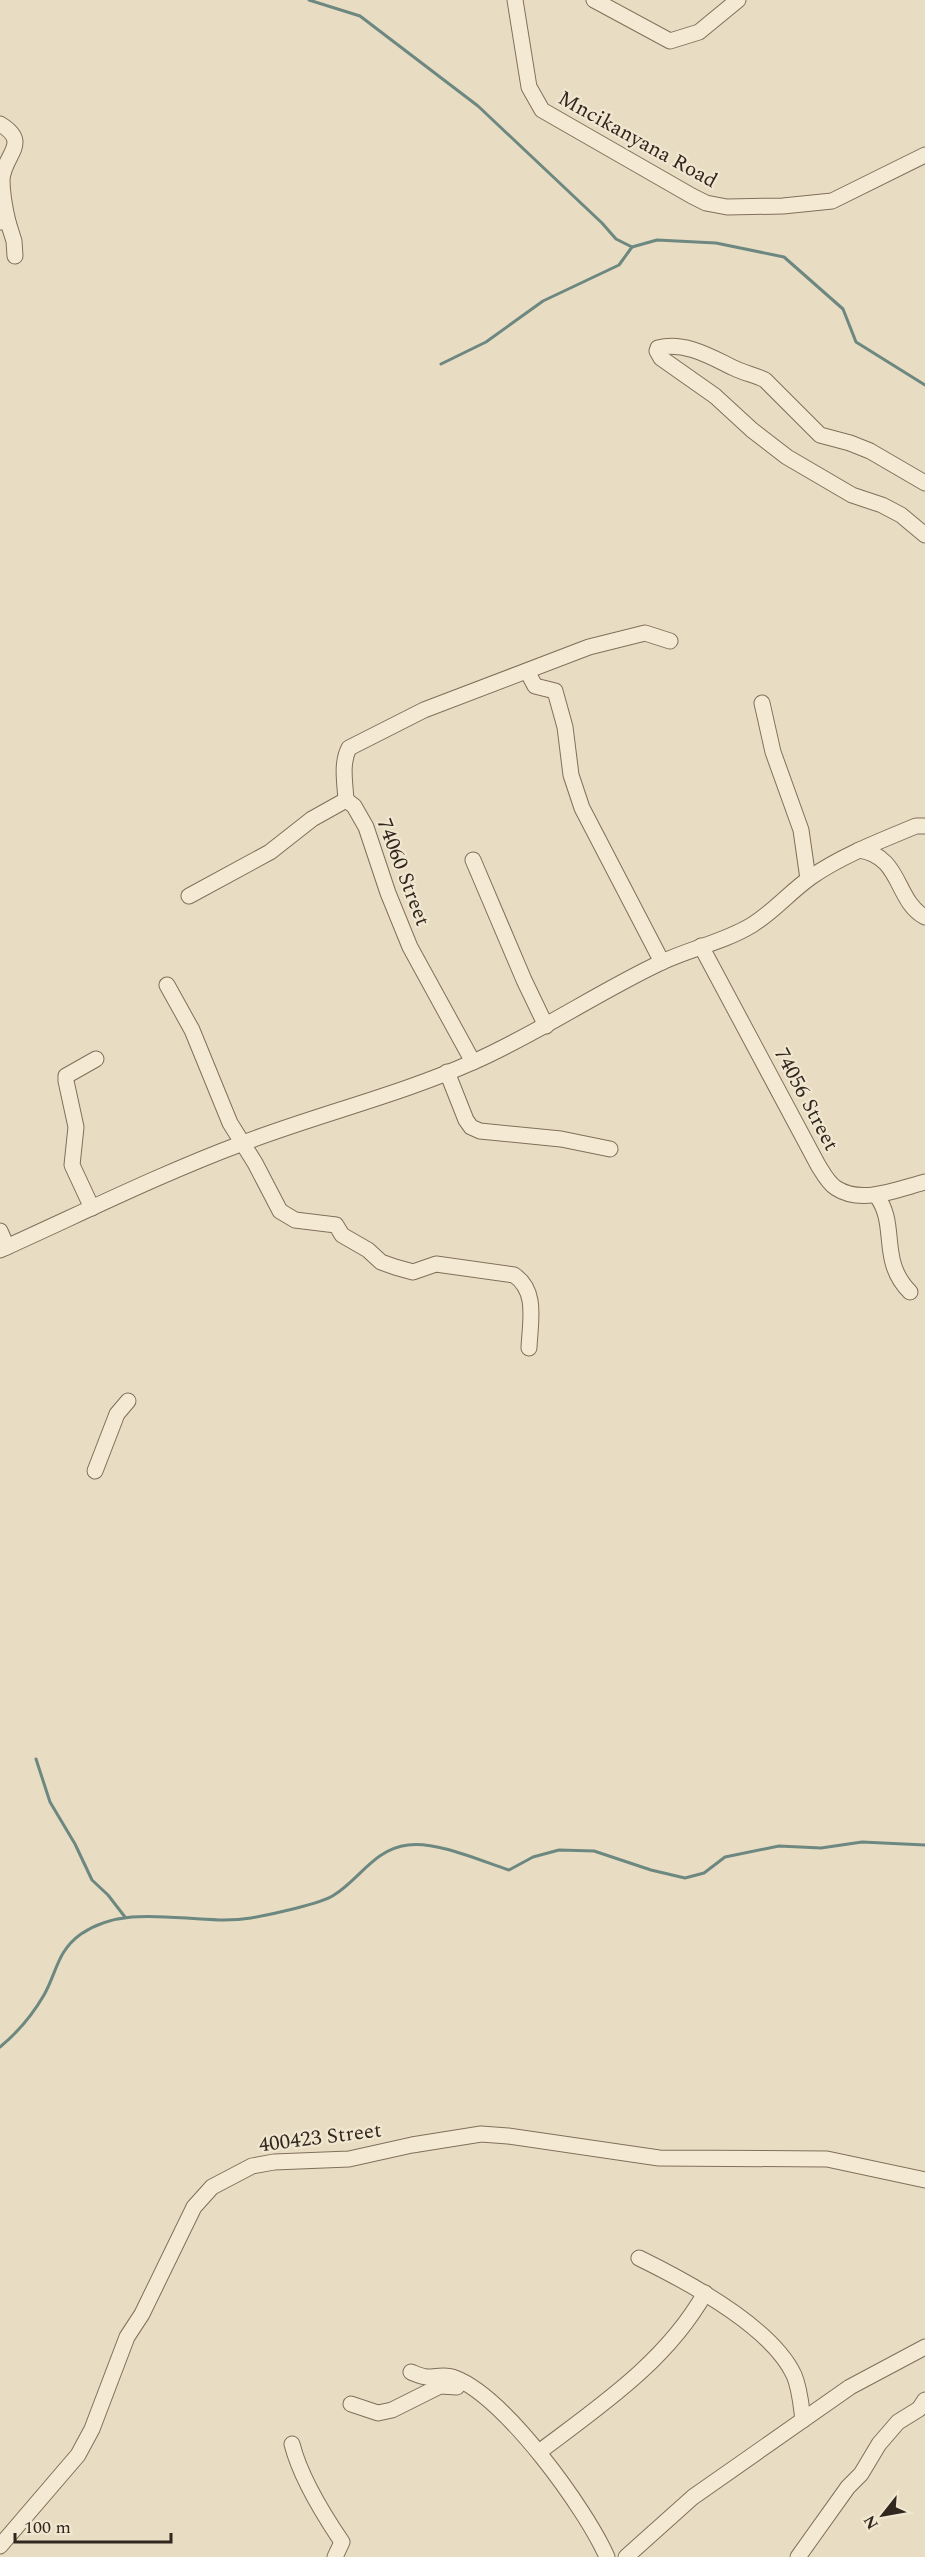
<svg xmlns="http://www.w3.org/2000/svg" width="925" height="2557" font-family="Spectral,serif">
  <style>
    .lines { fill: none; stroke-linecap: round; stroke-linejoin: round }
    .stream { stroke: #6c8881; stroke-width: 3 }
    .minor-casing { stroke: #806f5b; stroke-width: 17 }
    .minor { stroke: #f4ead4; stroke-width: 15 }
    .labels { text-anchor: middle; stroke-width: 4.5; stroke-linejoin: round; paint-order: stroke }
    .street-label { font-size: 21px; fill: #31271e; stroke: #f1e7d1 }
  </style>
  <rect width="100%" height="100%" fill="#e8ddc2"/>
  <g class="lines">
    <!-- stream -->
    <g class="stream">
      <polyline points="309,0 360,16 478,106 602,223 616,239 632,247 657,240 716,243 784,257 843,309 856,342 925,385"/>
      <polyline points="441,364 486,342 543,301 619,265 632,247"/>
      <polyline points="36,1759 50,1802 75,1844 92,1880 108,1895 125,1917"/>
      <path d="M0,2047c17,-14 33,-33 44,-52 13,-23 13,-44 37,-61 50,-34 114,-7 170,-16 17,-3 70,-14 83,-23 26,-16 40,-46 74,-50 29,-4 73,16 101,25l24,-13 26,-7 35,1 57,19 34,8 19,-5 21,-16 54,-11 42,2 41,-6 63,3"/>
    </g>
    <!-- minor casing -->
    <g class="minor-casing">
      <g id="minor">
        <polyline points="515,0 529,87 542,110 692,196 706,203 727,207 783,206 832,201 925,155"/>
        <polyline points="594,0 670,41 699,32 738,0"/>
        <path d="M0,124c32,19 3,31 2,56 0,14 3,29 6,42h-8"/>
        <polyline points="8,222 14,241 15,256"/>
        <path d="M925,483l-55,-32 -20,-8 -30,-8 -55,-55c-10,-5 -21,-7 -31,-12 -23,-11 -49,-27 -76,-20l-1,3 4,7 54,38 37,34 35,27 65,38 30,10 19,10 24,20"/>
        <polyline points="527,671 535,686 555,691 565,727 571,775 582,808 662,962"/>
        <polyline points="762,703 773,752 801,830 808,879"/>
        <path d="M346,800c-1,-17 -5,-37 3,-52l75,-38 165,-63 56,-14 25,8"/>
        <polyline points="346,800 354,806 366,827 388,893 410,947 473,1062"/>
        <path d="M859,850c43,6 36,51 66,67"/>
        <polyline points="473,860 524,980 546,1026"/>
        <polyline points="189,896 270,852 312,819 346,800"/>
        <path d="M701,946l117,219c5,8 10,18 18,23 26,17 62,1 89,-6"/>
        <path d="M167,985l25,45 38,93 25,40 25,48 15,9 41,5 6,10 26,15 13,12 14,5 18,5 23,-8 78,11c24,16 16,47 15,73"/>
        <polyline points="447,1072 466,1120 471,1127 480,1131 561,1139 610,1149"/>
        <path d="M876,1195c23,30 2,65 34,97"/>
        <polyline points="92,1208 72,1165 76,1127 66,1081 66,1076 96,1059"/>
        <polyline points="0,1231 7,1247"/>
        <path d="M0,1250c80,-36 160,-76 243,-107 76,-29 156,-48 230,-81 66,-29 125,-70 189,-100 30,-14 62,-20 90,-37 21,-13 38,-33 59,-48 32,-22 69,-36 105,-51h9"/>
        <polyline points="95,1471 117,1414 128,1401"/>
        <path d="M639,2258c47,23 132,68 155,117 6,14 7,30 9,45"/>
        <path d="M411,2372c5,2 11,5 17,5 9,0 18,-3 27,1 50,19 131,131 152,179"/>
        <polyline points="351,2404 378,2413 392,2410 440,2386 457,2387"/>
        <path d="M292,2444c8,32 31,70 50,98l-7,15"/>
        <path d="M539,2452c61,-46 128,-91 166,-159"/>
        <polyline points="0,2546 78,2455 92,2429 127,2337 142,2314 194,2207 212,2187 252,2166 274,2162 349,2159 412,2145 481,2134 508,2136 659,2158 827,2159 925,2180"/>
        <polyline points="626,2557 693,2497 850,2387 925,2347"/>
        <polyline points="798,2557 848,2487 861,2474 879,2444 898,2422 919,2409 925,2400"/>
      </g>
    </g>
    <!-- minor -->
    <use href="#minor" class="minor"/>
  </g>
  <g class="labels">
    <!-- street labels -->
    <g class="street-label">
      <text transform="translate(638 139) rotate(29)" y="7">Mncikanyana Road</text>
      <text transform="translate(404 872) rotate(69)" y="7">74060 Street</text>
      <text transform="translate(807 1099) rotate(62)" y="7">74056 Street</text>
      <text transform="translate(320 2137) rotate(-7)" y="7">400423 Street</text>
    </g>
  </g>
  <!-- north arrow -->
  <g transform="translate(883 2515) rotate(239)" stroke="#f1e7d1" stroke-width="4.5" paint-order="stroke">
  <path d="M0-4.5L10 22L0 15L-10 22Z" fill="#31271e"/>
  <text y="-9" font-size="16" font-weight="bold" text-anchor="middle" fill="#31271e">N</text>
  </g>
  <!-- scale -->
  <path d="M15 2533v9h156v-9" fill="none" stroke="#31271e" stroke-width="3"/>
  <text x="24" y="2533" font-size="18" fill="#31271e" stroke="#f1e7d1" stroke-width="4.5" paint-order="stroke">100 m</text>
</svg>
